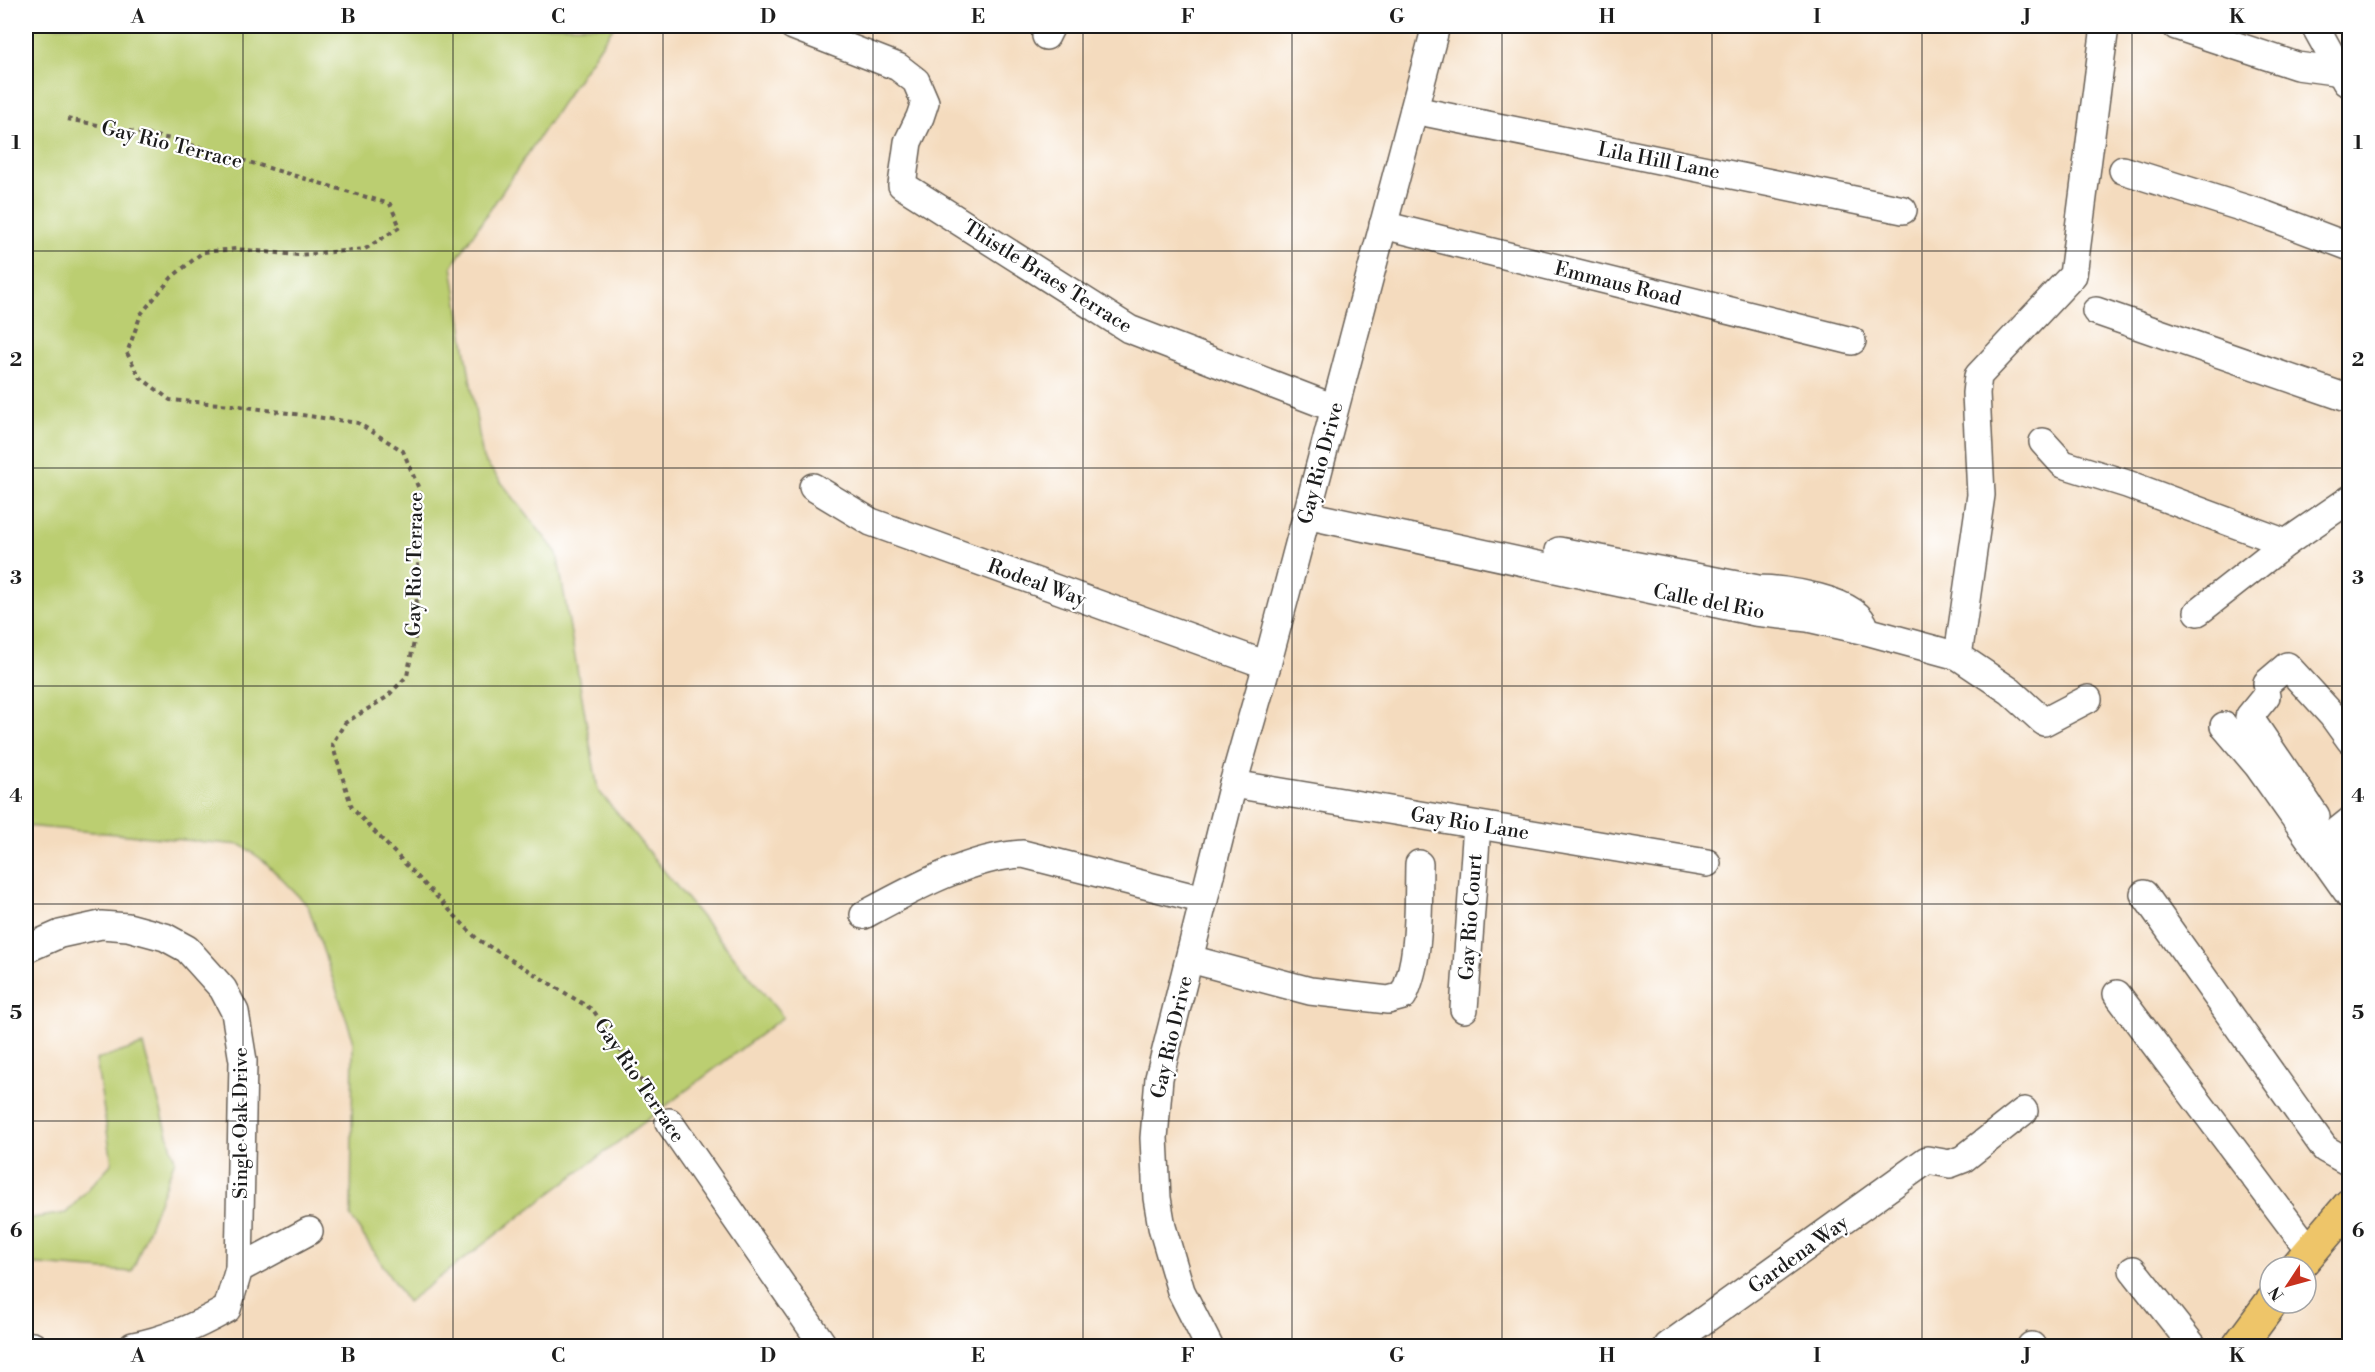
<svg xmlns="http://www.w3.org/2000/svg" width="2375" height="1372" font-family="'Libre Bodoni',serif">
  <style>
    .green { fill: #bbce71; stroke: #6c7546; stroke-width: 1.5 }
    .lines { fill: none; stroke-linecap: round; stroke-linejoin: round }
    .minor-casing { stroke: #685f55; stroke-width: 30 }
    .major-casing { stroke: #685f55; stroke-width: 36 }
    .path { stroke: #685f55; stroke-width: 4; stroke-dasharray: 4.5 4.5; stroke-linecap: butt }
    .minor { stroke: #fff; stroke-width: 27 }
    .major { stroke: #eec569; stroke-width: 33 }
    .grid { fill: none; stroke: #1c1c1c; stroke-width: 1.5; stroke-opacity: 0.55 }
    .labels { text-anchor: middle; stroke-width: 4.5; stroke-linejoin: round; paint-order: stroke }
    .street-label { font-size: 20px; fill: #1c1c1c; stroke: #fff }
    .neatline { fill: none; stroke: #1c1c1c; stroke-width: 2 }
    .grid-label { font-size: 20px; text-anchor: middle; font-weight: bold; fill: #1c1c1c }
  </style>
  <rect width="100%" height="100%" fill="#fff"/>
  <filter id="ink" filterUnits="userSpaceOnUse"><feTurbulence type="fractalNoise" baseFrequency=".0167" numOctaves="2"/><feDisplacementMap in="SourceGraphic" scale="12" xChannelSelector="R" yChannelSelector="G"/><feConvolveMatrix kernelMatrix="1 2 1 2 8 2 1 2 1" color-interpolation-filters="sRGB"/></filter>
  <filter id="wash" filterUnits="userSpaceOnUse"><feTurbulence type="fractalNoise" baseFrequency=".008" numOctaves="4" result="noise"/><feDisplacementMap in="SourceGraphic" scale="24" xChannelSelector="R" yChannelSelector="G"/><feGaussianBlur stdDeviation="1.35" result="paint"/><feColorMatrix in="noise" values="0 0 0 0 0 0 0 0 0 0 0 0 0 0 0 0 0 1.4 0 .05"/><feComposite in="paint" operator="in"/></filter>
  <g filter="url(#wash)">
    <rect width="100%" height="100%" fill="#f4dbbe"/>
    <!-- green -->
    <g class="green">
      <polygon points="26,26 614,26 452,266 483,459 557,553 598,790 783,1017 407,1302 351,1217 353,1039 308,906 264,861 241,845 26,826"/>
      <polygon points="143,1045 175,1160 132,1272 26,1264 26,1219 66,1213 112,1163 96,1060"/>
    </g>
  </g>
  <g filter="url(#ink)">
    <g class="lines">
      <!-- minor casing -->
      <g class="minor-casing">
        <g id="minor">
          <polyline points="793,26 898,67 916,81 925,102 920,117 908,142 902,185 1129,329 1334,408"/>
          <polyline points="2176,26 2297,66 2341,72"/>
          <polyline points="2315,26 2346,82"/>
          <polyline points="1046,36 1051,26"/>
          <polyline points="1414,110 1903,210"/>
          <polyline points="2123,170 2266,215 2350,247"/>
          <polyline points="1383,225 1852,341"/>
          <polyline points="2096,311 2350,399"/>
          <polyline points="2043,442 2063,464 2127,484 2286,543"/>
          <polyline points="813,487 871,522 1267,665"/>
          <polyline points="1306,515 1755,612 1808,618 1866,631 1958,656 2010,691 2044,722 2088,699"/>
          <path d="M1559,551l199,38c25,0 99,10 107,38"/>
          <polyline points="2198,612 2286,543 2350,499"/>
          <polyline points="1958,656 1981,495 1976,393 1978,376 2073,275 2105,26"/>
          <polyline points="2267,683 2287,666 2332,715 2350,740"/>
          <polyline points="2266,696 2249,717 2316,816"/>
          <polyline points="2224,726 2258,766 2350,896"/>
          <polyline points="1233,784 1707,863"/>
          <polyline points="2349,868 2330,837 2350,821"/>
          <polyline points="2144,894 2325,1149 2350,1163"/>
          <path d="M864,915c46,-25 107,-59 159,-61l181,46"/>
          <polyline points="26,949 60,934 101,925 128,927 165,937 187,949 223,989 235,1012 243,1061 239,1269"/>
          <path d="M1190,959l120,32 78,9 15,-4c18,-37 15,-91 16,-132"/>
          <polyline points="2117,994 2310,1251"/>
          <polyline points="1464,1009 1477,825"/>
          <polyline points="669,1122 824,1346"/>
          <polyline points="2133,1270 2193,1346"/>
          <polyline points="26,1345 33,1346"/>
          <path d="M133,1346c34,-6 64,-20 94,-37l12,-40 70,-38"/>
          <polyline points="1209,1346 1181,1291 1162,1227 1157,1198 1154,1138 1159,1078 1233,784 1267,665 1436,26"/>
          <polyline points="1668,1346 1927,1160 1950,1164 1963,1159 2024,1111"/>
          <polyline points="2031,1346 2032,1346"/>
        </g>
      </g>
      <!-- major casing -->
      <g class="major-casing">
        <g id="major">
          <polyline points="2297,1267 2350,1205"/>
          <polyline points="2239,1346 2271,1303"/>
        </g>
      </g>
      <!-- path -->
      <polyline class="path" points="67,119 171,139 390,204 400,227 365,249 298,255 236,249 203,252 172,277 141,314 127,353 140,377 170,400 232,405 358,423 403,451 419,489 418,572 415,637 407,676 387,697 345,723 332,744 352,808 477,939 593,1010 657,1104"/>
      <!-- minor -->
      <use href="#minor" class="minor"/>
      <!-- major -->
      <use href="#major" class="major"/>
    </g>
  </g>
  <!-- grid -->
  <path class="grid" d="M243,26v1320M453,26v1320M663,26v1320M873,26v1320M1083,26v1320M1292,26v1320M1502,26v1320M1712,26v1320M1922,26v1320M2132,26v1320M26,251h2324M26,468h2324M26,686h2324M26,904h2324M26,1121h2324"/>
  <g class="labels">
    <!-- street labels -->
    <g class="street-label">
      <text transform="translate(172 144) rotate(14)" y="7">Gay Rio Terrace</text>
      <text transform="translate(1659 160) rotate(11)" y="7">Lila Hill Lane</text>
      <text transform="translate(1048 276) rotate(32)" y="7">Thistle Braes Terrace</text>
      <text transform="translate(1618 283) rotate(14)" y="7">Emmaus Road</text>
      <text transform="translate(1320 463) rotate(-75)" y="7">Gay Rio Drive</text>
      <text transform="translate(414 564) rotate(-89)" y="7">Gay Rio Terrace</text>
      <text transform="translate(1037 582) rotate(20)" y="7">Rodeal Way</text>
      <text transform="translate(1709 601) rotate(11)" y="7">Calle del Rio</text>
      <text transform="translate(1470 823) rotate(9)" y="7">Gay Rio Lane</text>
      <text transform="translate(1470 917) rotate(-86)" y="7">Gay Rio Court</text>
      <text transform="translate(1171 1037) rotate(-77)" y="7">Gay Rio Drive</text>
      <text transform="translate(640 1080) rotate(56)" y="7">Gay Rio Terrace</text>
      <text transform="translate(240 1123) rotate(-90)" y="7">Single Oak Drive</text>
      <text transform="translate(1798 1254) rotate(-36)" y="7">Gardena Way</text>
    </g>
  </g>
  <!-- margin -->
  <rect width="2375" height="1372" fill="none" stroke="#fff" stroke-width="66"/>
  <!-- north arrow -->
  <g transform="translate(2288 1285) rotate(234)"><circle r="28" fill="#ffffff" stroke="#a4a4a4" stroke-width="1.5"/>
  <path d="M0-4.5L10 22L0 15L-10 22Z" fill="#c8321e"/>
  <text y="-9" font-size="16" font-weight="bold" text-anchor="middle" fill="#1c1c1c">N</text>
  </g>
  <rect x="33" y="33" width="2309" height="1306" class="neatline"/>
  <g class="grid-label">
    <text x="138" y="23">A</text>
    <text x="348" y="23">B</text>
    <text x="558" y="23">C</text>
    <text x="768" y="23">D</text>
    <text x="978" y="23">E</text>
    <text x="1188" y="23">F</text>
    <text x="1397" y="23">G</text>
    <text x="1607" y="23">H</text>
    <text x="1817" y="23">I</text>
    <text x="2027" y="23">J</text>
    <text x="2237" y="23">K</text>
    <text x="16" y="149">1</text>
    <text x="2358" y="149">1</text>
    <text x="16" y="366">2</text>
    <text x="2358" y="366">2</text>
    <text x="16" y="584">3</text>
    <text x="2358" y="584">3</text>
    <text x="16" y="802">4</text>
    <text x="2358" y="802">4</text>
    <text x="16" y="1019">5</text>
    <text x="2358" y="1019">5</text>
    <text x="16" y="1237">6</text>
    <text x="2358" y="1237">6</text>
    <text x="138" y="1362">A</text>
    <text x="348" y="1362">B</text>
    <text x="558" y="1362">C</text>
    <text x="768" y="1362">D</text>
    <text x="978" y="1362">E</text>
    <text x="1188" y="1362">F</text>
    <text x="1397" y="1362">G</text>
    <text x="1607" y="1362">H</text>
    <text x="1817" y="1362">I</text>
    <text x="2027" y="1362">J</text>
    <text x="2237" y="1362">K</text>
  </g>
</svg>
